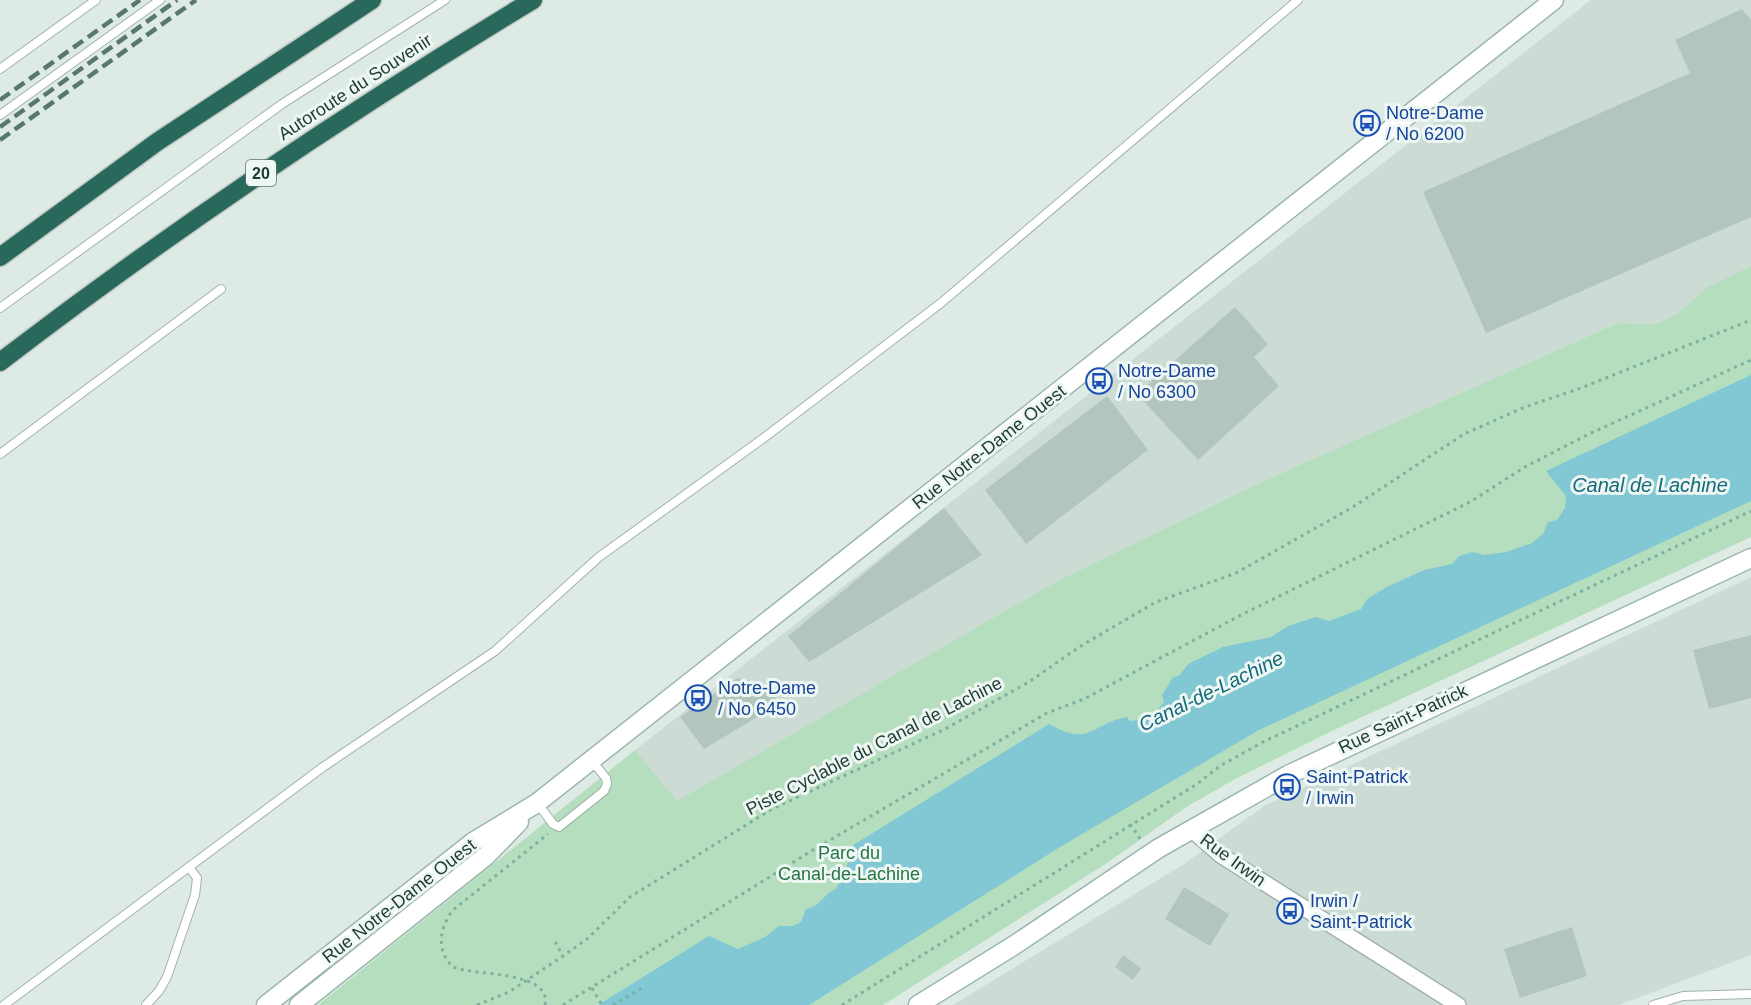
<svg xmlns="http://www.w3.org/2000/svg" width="1751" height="1005" font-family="Helvetica,sans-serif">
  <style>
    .built { fill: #ccdbd4 }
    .green { fill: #b5debf }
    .water { fill: #81c8d4 }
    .building { fill: #b3c6be }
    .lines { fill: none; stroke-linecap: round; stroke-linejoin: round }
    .service-casing { stroke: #a1b3ac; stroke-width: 10 }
    .minor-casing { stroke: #a1b3ac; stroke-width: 18 }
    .secondary-casing { stroke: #9cb7ad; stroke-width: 21 }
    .motorway-casing { stroke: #c0c8c6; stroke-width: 21 }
    .path { stroke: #7cb1a0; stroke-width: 3; stroke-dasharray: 3 4.5; stroke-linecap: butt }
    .service { stroke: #fff; stroke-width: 8 }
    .minor { stroke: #fff; stroke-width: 15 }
    .secondary { stroke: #fff; stroke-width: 18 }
    .motorway { stroke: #28695b; stroke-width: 18 }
    .rail { stroke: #58776f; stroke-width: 4.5; stroke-dasharray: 12 6; stroke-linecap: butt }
    .labels { text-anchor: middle; stroke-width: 6; stroke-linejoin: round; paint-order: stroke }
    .shield { fill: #eef7f3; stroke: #5c736d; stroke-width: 1.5 }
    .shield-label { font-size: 16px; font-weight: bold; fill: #1e3b33 }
    .street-label { font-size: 18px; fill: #1e3b33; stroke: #eef7f3 }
    .transit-label { font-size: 18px; fill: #164399; stroke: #eef7f3; text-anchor: start }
    .park-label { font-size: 18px; fill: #267544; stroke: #eef7f3 }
    .water-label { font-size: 20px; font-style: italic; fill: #156b7b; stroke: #eef7f3 }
  </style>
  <rect width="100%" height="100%" fill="#deebe5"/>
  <!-- built -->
  <g class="built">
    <polygon points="1591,0 1751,0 1751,266 1707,287 1680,313 1656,324 1618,323 1255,485 1057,581 677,802 635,750"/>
    <polygon points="1751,577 1751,955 1619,1005 953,1005 1184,864 1264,806"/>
  </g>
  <!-- green -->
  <polygon class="green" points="1751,266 1751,537 1334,730 1235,779 1188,806 1104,865 883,1005 318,1005 635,750 677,801 1057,581 1255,485 1618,323 1656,324 1679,313 1707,287"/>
  <!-- water -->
  <path class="water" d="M1751,375v126l-492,229 -199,117 -251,158h-211l111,-69 29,13 27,-12 14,-11h14l8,-4 5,-13c14,-2 17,-15 30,-20l13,-28 -7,-9 207,-128c42,24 43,-1 78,-7l3,4c16,-1 25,-7 34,-19l-2,-7 11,-18 6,-1 9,-12 35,-17 48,-10 17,-11 28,-9 13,4 32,-12 7,-11 19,-11 37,-17 28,-6 7,-8 14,-4 11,3 22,-3 26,-9 11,-9 5,-12 9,-2 8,-12 1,-12 -20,-25z"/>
  <!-- building -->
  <g class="building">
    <polygon points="1742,9 1751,20 1751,217 1486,333 1423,192 1690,73 1675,40"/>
    <polygon points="1235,307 1268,344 1254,357 1279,386 1198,460 1137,394"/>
    <polygon points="1107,396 1148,450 1026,544 985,490"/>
    <polygon points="944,508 982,555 809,662 788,636"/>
    <polygon points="1751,635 1751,698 1709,709 1693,650"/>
    <polygon points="738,678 766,685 779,704 704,749 680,717"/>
    <polygon points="1184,887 1229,914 1210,946 1165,919"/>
    <polygon points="1572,927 1587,976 1520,998 1504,949"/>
    <polygon points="1123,955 1141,968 1133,980 1115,967"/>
  </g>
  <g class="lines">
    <!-- service casing -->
    <g class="service-casing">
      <g id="service">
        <polyline points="0,69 96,0"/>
        <polyline points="0,115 160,0"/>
        <polyline points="0,308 282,104 445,0"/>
        <polyline points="0,454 221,289"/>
        <polyline points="538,804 553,824 559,827 604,791 607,784 606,778 591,760"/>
        <polyline points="4,1005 323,767 495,651 599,557 761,440 941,303 1298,0"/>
        <polyline points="146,1005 159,991 167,977 195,895 197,878 189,867"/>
        <polyline points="1653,1005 1683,996 1751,994"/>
      </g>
    </g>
    <!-- minor casing -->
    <g class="minor-casing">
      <polyline id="minor" points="1191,829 1222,856 1458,1005"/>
    </g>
    <!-- secondary casing -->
    <g class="secondary-casing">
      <g id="secondary">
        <polyline points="266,1005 473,842 537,803 1554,0"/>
        <polyline points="299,1005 486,856 519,822"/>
        <polyline points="918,1005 1013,946 1159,848 1288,775 1751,558"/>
      </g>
    </g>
    <!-- motorway casing -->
    <g class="motorway-casing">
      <g id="motorway">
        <polyline points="0,257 157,142 372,0"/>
        <path d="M0,362c171,-131 349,-251 533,-362"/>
      </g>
    </g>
    <!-- path -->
    <g class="path">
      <polyline points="1130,824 1141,840"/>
      <polyline points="555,942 563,956"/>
      <polyline points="592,988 602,1005"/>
      <polyline points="477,1005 509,992 563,956 587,939 630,897 772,809 945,729 1029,682 1079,647 1156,602 1236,573 1353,507 1464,434 1525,407 1581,388 1751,320"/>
      <path d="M545,1005c7,-35 -72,-29 -92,-38 -17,-16 -14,-39 0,-57l95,-76"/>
      <polyline points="563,1005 818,847 1047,713 1084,699 1241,615 1470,502 1525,467 1587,435 1751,360"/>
      <polyline points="613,1005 642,988"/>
      <polyline points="842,1005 1197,784 1220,766 1263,742 1751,511"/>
    </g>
    <!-- service -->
    <use href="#service" class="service"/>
    <!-- minor -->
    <use href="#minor" class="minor"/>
    <!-- secondary -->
    <use href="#secondary" class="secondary"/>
    <!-- motorway -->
    <use href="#motorway" class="motorway"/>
    <!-- rail -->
    <g class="rail">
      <polyline points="0,100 140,0"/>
      <polyline points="0,127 177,0"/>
      <polyline points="0,140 196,0"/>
    </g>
  </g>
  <!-- icons -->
  <defs>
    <g id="bus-ring" transform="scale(1.35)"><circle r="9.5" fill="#eef7f3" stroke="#1a4fb4" stroke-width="1.5"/><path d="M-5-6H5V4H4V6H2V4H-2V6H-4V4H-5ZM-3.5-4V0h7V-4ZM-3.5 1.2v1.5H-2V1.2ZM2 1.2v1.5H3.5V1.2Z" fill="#1a4fb4"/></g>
  </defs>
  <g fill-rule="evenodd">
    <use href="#bus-ring" x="1367" y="123"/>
    <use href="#bus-ring" x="1099" y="381"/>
    <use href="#bus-ring" x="698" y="698"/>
    <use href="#bus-ring" x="1287" y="787"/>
    <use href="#bus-ring" x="1290" y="911"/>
  </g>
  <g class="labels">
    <!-- shield labels -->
    <rect class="shield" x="246" y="160" width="30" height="26" rx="4.5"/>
    <g class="shield-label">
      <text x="261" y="179">20</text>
    </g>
    <!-- street labels -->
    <g class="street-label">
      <text transform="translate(355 87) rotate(-33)" y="6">Autoroute du Souvenir</text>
      <text transform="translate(989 447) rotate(-38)" y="6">Rue Notre-Dame Ouest</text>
      <text transform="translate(1403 719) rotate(-25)" y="6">Rue Saint-Patrick</text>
      <text transform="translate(874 746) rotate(-27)" y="6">Piste Cyclable du Canal de Lachine</text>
      <text transform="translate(1233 860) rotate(36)" y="6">Rue Irwin</text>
      <text transform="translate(399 901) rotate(-38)" y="6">Rue Notre-Dame Ouest</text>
    </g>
    <!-- transit labels -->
    <g class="transit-label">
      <text x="1386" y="119">Notre-Dame<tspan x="1386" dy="21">/ No 6200</tspan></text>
      <text x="1118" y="377">Notre-Dame<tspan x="1118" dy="21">/ No 6300</tspan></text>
      <text x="718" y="694">Notre-Dame<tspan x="718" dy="21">/ No 6450</tspan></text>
      <text x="1306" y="783">Saint-Patrick<tspan x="1306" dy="21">/ Irwin</tspan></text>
      <text x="1310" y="907">Irwin /<tspan x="1310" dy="21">Saint-Patrick</tspan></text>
    </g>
    <!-- park labels -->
    <g class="park-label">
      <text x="849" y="859">Parc du<tspan x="849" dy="21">Canal-de-Lachine</tspan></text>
    </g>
    <!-- water labels -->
    <g class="water-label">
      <text x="1650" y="492">Canal de Lachine</text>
      <text transform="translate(1211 691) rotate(-26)" y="7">Canal-de-Lachine</text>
    </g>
  </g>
</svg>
